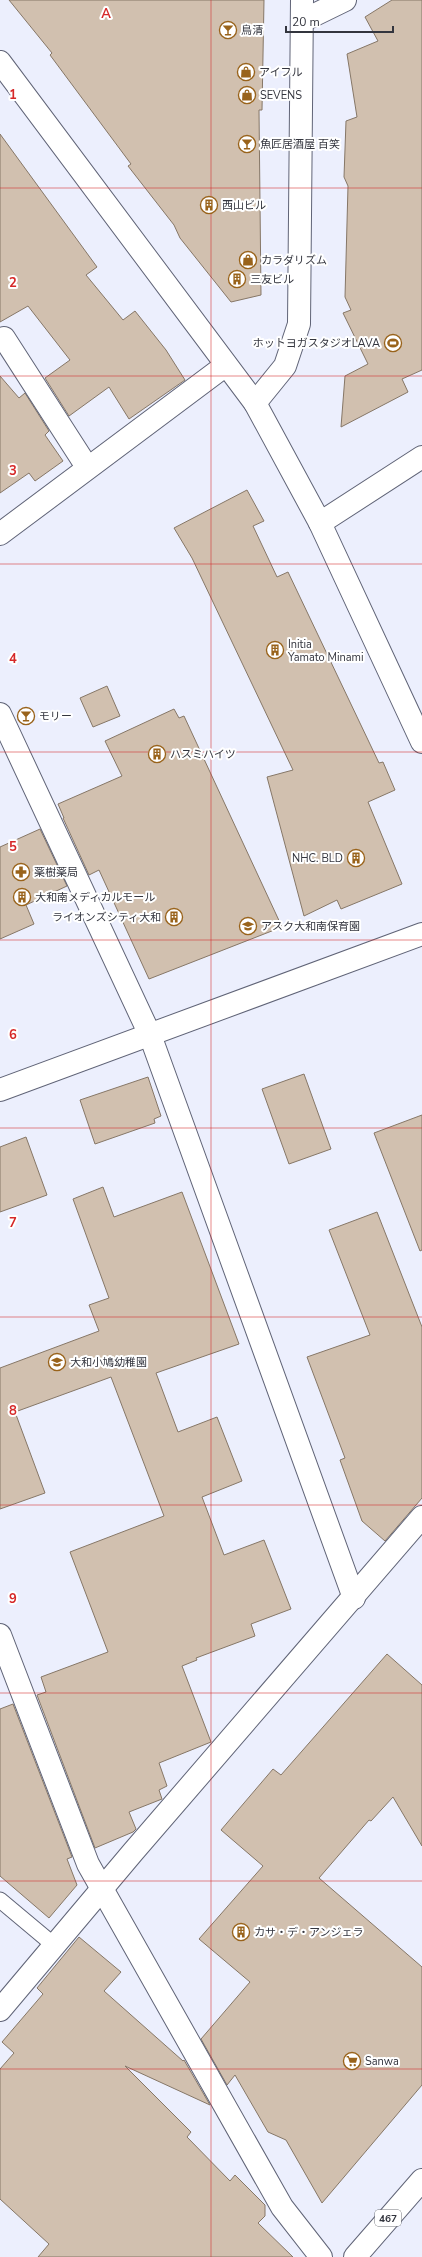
<svg xmlns="http://www.w3.org/2000/svg" width="422" height="2257" font-family="'Nunito Sans','Noto Sans JP',sans-serif">
  <style>
    .building { fill: #d1c0af; stroke: #867767 }
    .lines { fill: none; stroke-linecap: round; stroke-linejoin: round }
    .service-casing { stroke: #606477; stroke-width: 17 }
    .minor-casing { stroke: #606477; stroke-width: 24 }
    .tertiary-casing { stroke: #606477; stroke-width: 24 }
    .trunk-casing { stroke: #606477; stroke-width: 24 }
    .service { stroke: #fff; stroke-width: 15 }
    .minor { stroke: #fff; stroke-width: 22 }
    .tertiary { stroke: #fff; stroke-width: 22 }
    .trunk { stroke: #fff; stroke-width: 22 }
    .grid { fill: none; stroke: #d62828; stroke-width: 1; stroke-opacity: 0.55 }
    .labels { text-anchor: middle; stroke-width: 4; stroke-linejoin: round; paint-order: stroke }
    .shield { fill: #fff; stroke: #707278; stroke-width: 1 }
    .shield-label { font-size: 10px; font-weight: bold; fill: #33353e }
    .poi-label { font-size: 11px; fill: #33353e; stroke: #fff; text-anchor: start }
    .grid-label { font-size: 13px; text-anchor: middle; font-weight: bold; fill: #d62828; stroke: #fff; stroke-width: 4; stroke-linejoin: round; paint-order: stroke }
  </style>
  <rect width="100%" height="100%" fill="#eceffd"/>
  <!-- building -->
  <g class="building">
    <polygon points="9,0 264,0 262,110 259,110 261,295 231,302 180,238 174,225 128,166 131,164 50,55 52,53"/>
    <polygon points="392,0 422,0 422,370 402,379 408,392 341,427 345,376 368,364 343,313 351,310 345,297 348,186 344,177 346,121 357,117 347,54 378,41 365,17"/>
    <polygon points="0,134 97,267 86,275 123,320 135,311 166,350 185,380 129,419 109,387 69,416 45,378 70,360 28,306 0,322"/>
    <polygon points="0,376 19,398 25,393 49,431 45,435 63,461 35,481 29,473 0,493"/>
    <polygon points="247,490 264,521 253,526 277,577 288,572 379,763 383,762 395,790 368,802 402,884 341,909 337,900 304,916 267,777 293,770 192,558 174,528"/>
    <polygon points="107,686 120,716 93,727 80,698"/>
    <polygon points="174,709 179,718 184,716 282,927 149,979 99,870 89,875 63,818 64,818 58,804 122,776 105,741"/>
    <polygon points="40,829 67,886 26,905 34,924 0,939 0,847"/>
    <polygon points="304,1074 331,1149 289,1164 262,1089"/>
    <polygon points="148,1077 161,1116 154,1119 155,1123 95,1144 80,1100"/>
    <polygon points="422,1115 422,1250 420,1251 374,1133"/>
    <polygon points="26,1137 47,1195 0,1212 0,1147"/>
    <polygon points="103,1187 114,1217 182,1192 239,1344 156,1373 178,1432 217,1417 242,1481 202,1497 224,1555 264,1540 291,1609 251,1624 255,1636 196,1658 197,1660 182,1666 211,1742 159,1763 167,1786 159,1790 162,1799 129,1812 136,1829 133,1832 95,1848 37,1695 46,1692 41,1677 108,1652 70,1552 164,1516 111,1377 15,1412 45,1493 0,1509 0,1368 99,1331 89,1305 109,1298 73,1199"/>
    <polygon points="377,1212 422,1327 422,1498 385,1541 362,1521 340,1460 345,1458 307,1357 370,1335 329,1230"/>
    <polygon points="387,1654 422,1685 422,1846 393,1797 371,1821 369,1820 319,1878 422,1967 422,2085 322,2203 286,2140 268,2132 235,2075 227,2085 201,2039 250,1982 199,1939 263,1866 221,1830 273,1769 281,1775"/>
    <polygon points="13,1704 72,1857 67,1859 77,1885 49,1918 0,1876 0,1709"/>
    <polygon points="79,1937 121,1972 104,1991 183,2061 184,2060 210,2105 125,2066 191,2132 187,2137 230,2181 235,2175 265,2205 265,2216 258,2223 293,2257 38,2257 49,2244 0,2199 0,2069 14,2053 2,2042 43,1994 37,1988"/>
  </g>
  <g class="lines">
    <!-- service casing -->
    <g class="service-casing">
      <polyline id="service" points="0,1900 55,1946"/>
    </g>
    <!-- minor casing -->
    <g class="minor-casing">
      <g id="minor">
        <polyline points="302,21 345,0"/>
        <polyline points="4,338 87,467"/>
        <polyline points="255,403 285,366 299,324 302,0"/>
        <polyline points="320,523 422,457"/>
        <polyline points="0,534 226,365"/>
        <polyline points="0,714 150,1035 354,1598"/>
        <polyline points="0,1635 88,1864 282,2207 321,2257"/>
        <polyline points="0,2010 133,1852 422,1517"/>
      </g>
    </g>
    <!-- tertiary casing -->
    <g class="tertiary-casing">
      <g id="tertiary">
        <polyline points="0,62 255,403 320,523 422,742"/>
        <polyline points="0,1090 422,934"/>
      </g>
    </g>
    <!-- trunk casing -->
    <g class="trunk-casing">
      <polyline id="trunk" points="355,2257 422,2180"/>
    </g>
    <!-- service -->
    <use href="#service" class="service"/>
    <!-- minor -->
    <use href="#minor" class="minor"/>
    <!-- tertiary -->
    <use href="#tertiary" class="tertiary"/>
    <!-- trunk -->
    <use href="#trunk" class="trunk"/>
  </g>
  <!-- grid -->
  <path class="grid" d="M211,0v2257M0,188h422M0,376h422M0,564h422M0,752h422M0,940h422M0,1128h422M0,1317h422M0,1505h422M0,1693h422M0,1881h422M0,2069h422"/>
  <!-- icons -->
  <defs>
    <g id="bar-ring" transform="scale(0.9)"><circle r="9.5" fill="#fff" stroke="#99631b" stroke-width="1.5"/><path d="M-6-5H6L.8 .8V4.5H3.5V6h-7V4.5H-.8V.8Z" fill="#99631b"/></g>
    <g id="shop-ring" transform="scale(0.9)"><circle r="9.5" fill="#fff" stroke="#99631b" stroke-width="1.5"/><path d="M-5-2.5h2.3a2.7 3.5 0 0 1 5.4 0H5L5.5 6h-11ZM-1.5-2.5h3a1.5 2.3 0 0 0-3 0Z" fill="#99631b"/></g>
    <g id="building-ring" transform="scale(0.9)"><circle r="9.5" fill="#fff" stroke="#99631b" stroke-width="1.5"/><path d="M-4-6H4V6H1V3H-1V6H-4ZM-2.5-4.3h1.7v1.8h-1.7ZM.8-4.3h1.7v1.8H.8ZM-2.5-1h1.7V.8h-1.7ZM.8-1h1.7V.8H.8Z" fill="#99631b"/></g>
    <g id="stadium-ring" transform="scale(0.9)"><circle r="9.5" fill="#fff" stroke="#99631b" stroke-width="1.5"/><path d="M0-5a6.5 5 0 1 0 0 10a6.5 5 0 1 0 0-10ZM-3.5-1.8h7v3.6h-7Z" fill="#99631b"/></g>
    <g id="pharmacy-ring" transform="scale(0.9)"><circle r="9.5" fill="#fff" stroke="#99631b" stroke-width="1.5"/><path d="M-2-6h4v4h4v4h-4v4h-4v-4h-4v-4h4Z" fill="#99631b"/></g>
    <g id="school-ring" transform="scale(0.9)"><circle r="9.5" fill="#fff" stroke="#99631b" stroke-width="1.5"/><path d="M0-5L7-2L0 1L-7-2ZM-4 1L0 2.5L4 1V4Q0 6-4 4Z" fill="#99631b"/></g>
    <g id="supermarket-ring" transform="scale(0.9)"><circle r="9.5" fill="#fff" stroke="#99631b" stroke-width="1.5"/><path d="M-6-5.5h2.5l.6 2H6L4.5 2H-2.5L-4.4-4H-6ZM-1.5 3.2a1.3 1.3 0 1 0 .1 0ZM3 3.2a1.3 1.3 0 1 0 .1 0Z" fill="#99631b"/></g>
  </defs>
  <g fill-rule="evenodd">
    <use href="#bar-ring" x="228" y="30"/>
    <use href="#shop-ring" x="246" y="72"/>
    <use href="#shop-ring" x="247" y="95"/>
    <use href="#bar-ring" x="247" y="144"/>
    <use href="#building-ring" x="209" y="205"/>
    <use href="#shop-ring" x="248" y="260"/>
    <use href="#building-ring" x="237" y="279"/>
    <use href="#stadium-ring" x="393" y="343"/>
    <use href="#building-ring" x="275" y="650"/>
    <use href="#bar-ring" x="26" y="716"/>
    <use href="#building-ring" x="157" y="754"/>
    <use href="#building-ring" x="356" y="858"/>
    <use href="#pharmacy-ring" x="21" y="872"/>
    <use href="#building-ring" x="22" y="897"/>
    <use href="#building-ring" x="174" y="917"/>
    <use href="#school-ring" x="248" y="926"/>
    <use href="#school-ring" x="57" y="1362"/>
    <use href="#building-ring" x="241" y="1932"/>
    <use href="#supermarket-ring" x="352" y="2061"/>
  </g>
  <g class="labels">
    <!-- shield labels -->
    <rect class="shield" x="375" y="2210" width="26" height="16" rx="3"/>
    <g class="shield-label">
      <text x="388" y="2222">467</text>
    </g>
    <!-- poi labels -->
    <g class="poi-label">
      <text x="241" y="34">鳥清</text>
      <text x="259" y="76">アイフル</text>
      <text x="260" y="99">SEVENS</text>
      <text x="260" y="148">魚匠居酒屋 百笑</text>
      <text x="222" y="209">西山ビル</text>
      <text x="261" y="264">カラダリズム</text>
      <text x="250" y="283">三友ビル</text>
      <text x="380" y="347" text-anchor="end">ホットヨガスタジオLAVA</text>
      <text x="288" y="648">Initia<tspan x="288" dy="13">Yamato Minami</tspan></text>
      <text x="39" y="720">モリー</text>
      <text x="170" y="758">ハスミハイツ</text>
      <text x="343" y="862" text-anchor="end">NHC. BLD</text>
      <text x="34" y="876">薬樹薬局</text>
      <text x="35" y="901">大和南メディカルモール</text>
      <text x="161" y="921" text-anchor="end">ライオンズシティ大和</text>
      <text x="261" y="930">アスク大和南保育園</text>
      <text x="70" y="1366">大和小鳩幼稚園</text>
      <text x="254" y="1936">カサ・デ・アンジェラ</text>
      <text x="365" y="2065">Sanwa</text>
    </g>
  </g>
  <g class="grid-label">
    <text x="106" y="18">A</text>
    <text x="13" y="99">1</text>
    <text x="13" y="287">2</text>
    <text x="13" y="475">3</text>
    <text x="13" y="663">4</text>
    <text x="13" y="851">5</text>
    <text x="13" y="1039">6</text>
    <text x="13" y="1227">7</text>
    <text x="13" y="1415">8</text>
    <text x="13" y="1603">9</text>
  </g>
  <!-- scale -->
  <path d="M286 26v6h107v-6" fill="none" stroke="#33353e" stroke-width="2"/>
  <text x="292" y="26" font-size="12" fill="#33353e" stroke="#ffffff" stroke-width="3" paint-order="stroke">20 m</text>
</svg>
